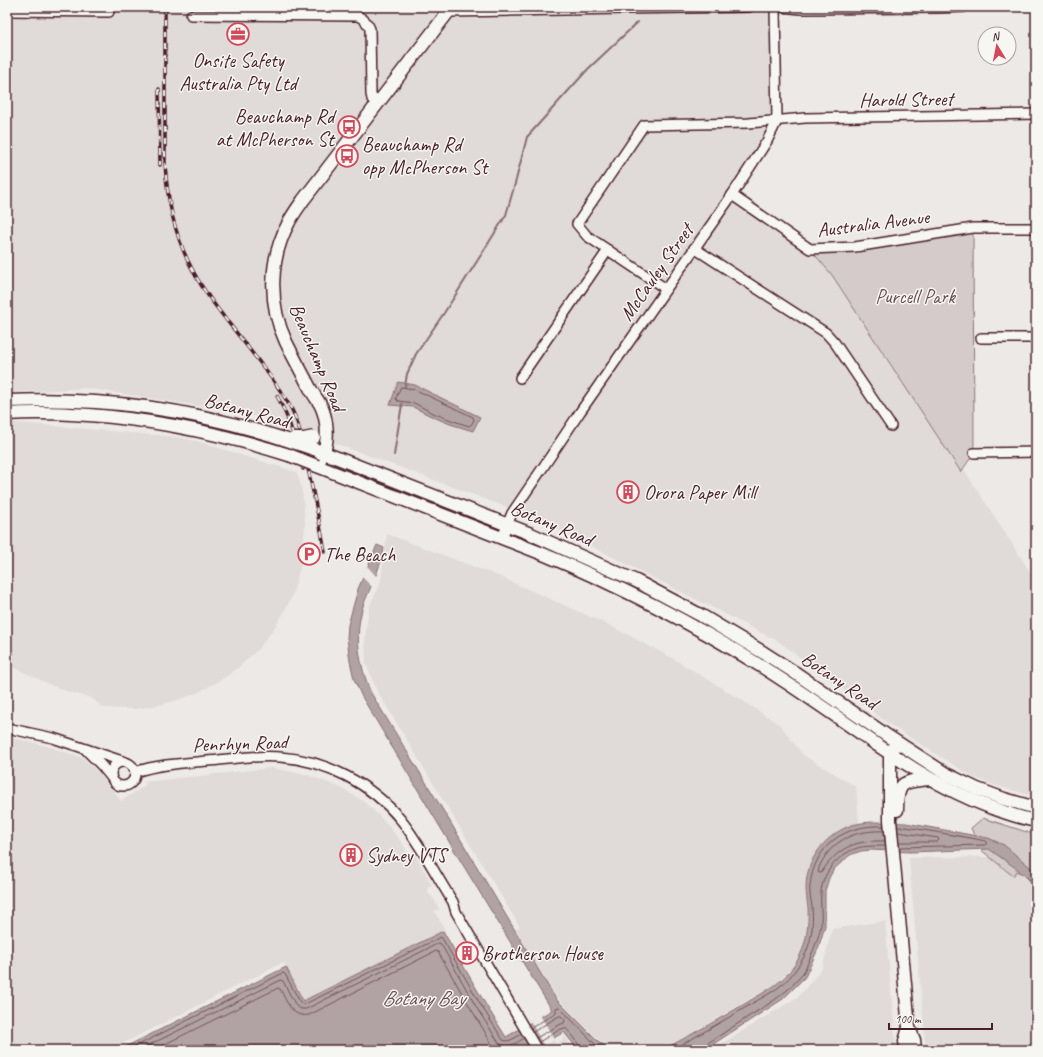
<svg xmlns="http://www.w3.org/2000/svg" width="1043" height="1057" font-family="Caveat,sans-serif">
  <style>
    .built { fill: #e0dad8 }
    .green { fill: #d4cbca; stroke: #8f757a }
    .water { fill: #b1a2a3; stroke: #886e73 }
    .pier { fill: #ece9e6 }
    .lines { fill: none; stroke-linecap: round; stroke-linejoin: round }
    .shore { stroke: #73535b; stroke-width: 1 }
    .stream { stroke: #886e73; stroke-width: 2 }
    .minor-casing { stroke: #4a1f2b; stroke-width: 12 }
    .major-casing { stroke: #4a1f2b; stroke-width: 15 }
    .minor { stroke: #f6f6f2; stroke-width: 9 }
    .major { stroke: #f6f6f2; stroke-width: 12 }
    .rail-casing { stroke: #4a1f2b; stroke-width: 3.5 }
    .rail { stroke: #f6f6f2; stroke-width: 2; stroke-dasharray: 6; stroke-linecap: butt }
    .major-bridge-casing { stroke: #4a1f2b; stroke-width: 15; stroke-linecap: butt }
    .major-bridge { stroke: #f6f6f2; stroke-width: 12 }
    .labels { text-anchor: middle; stroke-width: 3; stroke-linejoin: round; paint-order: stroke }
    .poi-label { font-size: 20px; fill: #4a1f2b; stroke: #f6f6f2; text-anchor: start }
    .street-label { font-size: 20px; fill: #4a1f2b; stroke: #f6f6f2 }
    .park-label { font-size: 20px; fill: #6c4a53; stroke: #f6f6f2 }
    .water-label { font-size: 21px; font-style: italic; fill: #6e4d55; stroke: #f6f6f2 }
  </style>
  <rect width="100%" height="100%" fill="#ece9e6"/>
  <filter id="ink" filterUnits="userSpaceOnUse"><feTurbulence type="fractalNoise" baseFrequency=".025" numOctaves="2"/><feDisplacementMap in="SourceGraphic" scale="8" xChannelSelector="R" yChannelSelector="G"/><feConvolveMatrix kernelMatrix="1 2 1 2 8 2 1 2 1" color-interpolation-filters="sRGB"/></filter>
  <g filter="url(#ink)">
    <!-- built -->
    <g class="built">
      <polygon points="7,7 775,7 777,121 732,195 810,249 832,275 893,368 904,377 1036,581 1036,797 994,785 973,777 892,726 778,641 536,518 300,430 244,413 86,388 7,393"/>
      <polygon points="7,422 177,437 196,441 296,472 300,482 303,498 305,523 302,560 292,596 283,614 270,634 257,650 239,667 221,680 197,693 175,701 153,706 134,709 103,708 92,698 69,692 53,686 7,664"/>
      <polygon points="387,534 498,576 609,625 672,658 743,701 780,725 803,755 856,787 859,823 845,828 832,835 817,850 807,872 805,887 808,916 807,934 800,955 789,971 774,985 675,1043 659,1050 617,1050 610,1048 595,1037 558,999 515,929 520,927 376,689 366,663 365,639 369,608 381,581"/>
      <polygon points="7,737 43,745 83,758 103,777 121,801 146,785 144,782 272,768 307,775 339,787 362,800 377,814 390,828 402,843 410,857 415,855 432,885 427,888 429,894 433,898 439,909 434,911 446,932 303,1002 285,964 282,963 110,1050 7,1050"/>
      <polygon points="986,857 1021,857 1036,870 1036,1050 926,1050 909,858"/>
      <polygon points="885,921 896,1050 712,1050 799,996 822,969 832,929"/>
      <polygon points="562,1033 563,1033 574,1050 535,1050 553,1038 556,1044 565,1038"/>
    </g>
    <!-- green -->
    <g class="green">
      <polygon points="973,228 974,453 961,472 832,275 810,249"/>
      <polygon points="983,818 1036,835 1036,887 1024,875 1017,871 1013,876 980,849 971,828"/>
    </g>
    <!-- water -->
    <g class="water">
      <polygon points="398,382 415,385 480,417 473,431 450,424 431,416 413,407 390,405"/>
      <path d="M377,545l7,3c-3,20 -14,39 -21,58 -9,30 -4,58 8,87l78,127 107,179 42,42 11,8 4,1h-35l-14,-18 -30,18h-415l167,-83 17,34 140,-70 43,74 20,32 46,-27 -89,-145 -101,-168 -8,-18 -4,-18 -3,-23 1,-13 10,-36z"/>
      <path d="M876,822l30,1 82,15 16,7 32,27v13l-19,-16 -28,-20 -79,3 -39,-2 -10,1 -11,4 -16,14 -5,9 -4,13v35l-7,23 -13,28 -22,22 -79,51h-43l9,-4c26,-14 51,-28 76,-43 16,-10 33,-18 44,-32 15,-18 19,-40 18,-63 -1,-7 -2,-14 -2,-21 0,-28 20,-53 46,-62 7,-2 16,-3 24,-3z"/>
    </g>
    <!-- pier -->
    <g class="pier">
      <polygon points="367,566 377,577 373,588 362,577"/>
      <polygon points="540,1015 555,1040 544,1046 530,1021"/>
    </g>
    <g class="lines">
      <!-- shore -->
      <g class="shore">
        <polygon points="401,387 414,389 473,417 474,420 471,425 469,426 451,420 433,413 414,403 398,401 396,399"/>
        <polyline points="898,827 906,827 976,839 985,841 987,843 985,845 899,847"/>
        <path d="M884,831c-23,-1 -44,5 -58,24 -4,6 -7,11 -8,17l1,1h2c17,-26 34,-33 64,-32"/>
        <polyline points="898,832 938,838 939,840 937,842 899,842"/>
        <polyline points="531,1028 554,1014 556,1012 556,1008 559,1007 595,1044 604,1050"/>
        <polyline points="533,1032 559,1016 561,1016 565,1020 564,1023 559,1025 536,1038"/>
        <path d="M539,1042l22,-13 4,-1c5,3 15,16 15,22"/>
        <path d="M128,1050l155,-77 2,1 15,28 2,2h3l136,-67 1,1 40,69 21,33c6,3 13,-3 18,-6"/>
        <path d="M139,1050l142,-70 2,1 13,25 5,3h5l133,-66 2,1 37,66 21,33c9,7 17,0 25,-5"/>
        <path d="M153,1050l125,-62 2,1c7,12 11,29 29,26l127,-64 2,1c15,25 29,51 44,75 5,8 9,18 16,23"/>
        <path d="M672,1050c25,-14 51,-29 76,-44 16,-10 35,-18 46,-34 16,-20 20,-40 18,-65 -1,-7 -3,-15 -2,-21 4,-41 35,-62 74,-60"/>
        <path d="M703,1050v-3l2,-2c15,-10 31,-20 46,-30 19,-12 35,-21 50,-39 6,-8 19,-41 20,-51 1,-11 -1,-22 0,-33 2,-21 19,-40 40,-45 8,-1 16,-1 24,-1"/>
      </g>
      <!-- stream -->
      <g class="stream">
        <polyline points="405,386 407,374 416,354 444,313 481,255 506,215 516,180 527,137 588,69 638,22"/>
        <polyline points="394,455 402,404"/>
      </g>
      <!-- minor casing -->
      <g class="minor-casing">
        <g id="minor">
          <polyline points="440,7 448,12 749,7"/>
          <polyline points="781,7 801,9 940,8 964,7"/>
          <polyline points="7,11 109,12"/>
          <path d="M191,15l167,1c6,3 10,7 12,13l1,65 1,5 4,6"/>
          <polyline points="732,195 810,249 855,247 973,228 1036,228"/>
          <polyline points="694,248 826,333 835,343 891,426"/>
          <polyline points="666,289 587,236 577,224 644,125 749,123 805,118 1036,114"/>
          <polyline points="981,338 1036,338"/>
          <polyline points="520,378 608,250"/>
          <polyline points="974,453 1036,452"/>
          <polyline points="502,538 512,513 550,457 580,412 732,195 767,141 777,121 775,7"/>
          <polyline points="7,728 53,738 125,762"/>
          <polyline points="87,751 101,765 111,777"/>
          <circle cx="123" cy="774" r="12"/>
          <path d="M135,772c27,-9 56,-9 84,-12 20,-2 41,-5 61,-3 45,3 92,27 121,63 19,24 35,55 52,82l3,10 80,136"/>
        </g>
      </g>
      <!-- major casing -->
      <g class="major-casing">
        <g id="major">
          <path d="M452,7l-148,192c-5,7 -11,15 -15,23 -20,37 -21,82 -3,120 8,16 16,31 24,46 3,6 7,11 10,16 6,11 8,27 6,39 -1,8 -5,15 -9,23l226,88c77,32 151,70 221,114 38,24 75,50 112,76 43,29 81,53 131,69 9,3 19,6 29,8"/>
          <path d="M7,401c97,-4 185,8 277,38"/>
          <path d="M7,414c27,-2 55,-1 82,1 69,5 134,19 200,40"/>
          <polyline points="317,450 531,534 636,581 702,616 764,653 794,672 886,735 946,774 977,789 1004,799 1036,808"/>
          <polyline points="893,748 890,753 890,820 909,1028 914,1040 915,1050"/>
          <path d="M897,810c0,-31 8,-28 33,-31"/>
          <polyline points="906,1050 905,1041 909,1028"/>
        </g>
      </g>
      <!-- minor -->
      <use href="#minor" class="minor"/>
      <!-- major -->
      <use href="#major" class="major"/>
      <!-- rail casing -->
      <g class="rail-casing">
        <g id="rail">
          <path d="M165,7v156c2,36 10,74 27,106 14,28 39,56 58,81 15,19 31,39 42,60 9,18 12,39 16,59 6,27 12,55 17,83"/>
          <polyline points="159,89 160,165"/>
          <path d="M277,396c13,23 19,48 26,73"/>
        </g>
      </g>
      <!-- rail -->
      <use href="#rail" class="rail"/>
      <!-- major-bridge casing -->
      <g class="major-bridge-casing">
        <g id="major-bridge">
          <polyline points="284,439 317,450"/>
          <polyline points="293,439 304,439 314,437"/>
          <polyline points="289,455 317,466"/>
        </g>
      </g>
      <!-- major-bridge -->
      <use href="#major-bridge" class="major-bridge"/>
    </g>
  </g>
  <!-- icons -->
  <defs>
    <g id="office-ring" transform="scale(1.15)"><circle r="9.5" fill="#f6f6f2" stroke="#d1495b" stroke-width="1.5"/><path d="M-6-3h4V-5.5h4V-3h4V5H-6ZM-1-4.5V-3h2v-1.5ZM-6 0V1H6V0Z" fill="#d1495b"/></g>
    <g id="bus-ring" transform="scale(1.15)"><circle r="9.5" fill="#f6f6f2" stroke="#d1495b" stroke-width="1.5"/><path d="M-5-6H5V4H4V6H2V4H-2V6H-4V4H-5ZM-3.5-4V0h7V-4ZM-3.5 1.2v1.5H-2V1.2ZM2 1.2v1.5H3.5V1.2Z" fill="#d1495b"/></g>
    <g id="building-ring" transform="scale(1.15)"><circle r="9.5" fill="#f6f6f2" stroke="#d1495b" stroke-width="1.5"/><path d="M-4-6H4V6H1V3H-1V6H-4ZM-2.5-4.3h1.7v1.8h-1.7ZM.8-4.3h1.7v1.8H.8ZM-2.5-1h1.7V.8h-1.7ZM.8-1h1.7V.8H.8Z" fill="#d1495b"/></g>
    <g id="parking-ring" transform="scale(1.15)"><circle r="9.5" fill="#f6f6f2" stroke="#d1495b" stroke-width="1.5"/><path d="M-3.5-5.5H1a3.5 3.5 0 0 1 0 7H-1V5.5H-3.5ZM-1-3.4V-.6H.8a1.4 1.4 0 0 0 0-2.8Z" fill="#d1495b"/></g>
  </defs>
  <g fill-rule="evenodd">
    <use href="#office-ring" x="238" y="34"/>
    <use href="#bus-ring" x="349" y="127"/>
    <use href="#bus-ring" x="347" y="156"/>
    <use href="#building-ring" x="628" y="492"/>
    <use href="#parking-ring" x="309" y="554"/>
    <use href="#building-ring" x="351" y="855"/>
    <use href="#building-ring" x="467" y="953"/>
  </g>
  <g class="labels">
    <!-- poi labels -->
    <g class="poi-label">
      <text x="238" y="67" text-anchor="middle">Onsite Safety<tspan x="238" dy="23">Australia Pty Ltd</tspan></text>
      <text x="334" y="123" text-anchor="end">Beauchamp Rd<tspan x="334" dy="23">at McPherson St</tspan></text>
      <text x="362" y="151">Beauchamp Rd<tspan x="362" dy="23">opp McPherson St</tspan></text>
      <text x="644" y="499">Orora Paper Mill</text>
      <text x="324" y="561">The Beach</text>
      <text x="366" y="862">Sydney VTS</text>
      <text x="482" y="960">Brotherson House</text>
    </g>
    <!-- street labels -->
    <g class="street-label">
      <text transform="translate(906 99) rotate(-1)" y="7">Harold Street</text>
      <text transform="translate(873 223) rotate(-7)" y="7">Australia Avenue</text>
      <text transform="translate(656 272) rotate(-55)" y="7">McCauley Street</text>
      <text transform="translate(318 357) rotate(67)" y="7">Beauchamp Road</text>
      <text transform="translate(247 410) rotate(15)" y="7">Botany Road</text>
      <text transform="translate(552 523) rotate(23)" y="7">Botany Road</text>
      <text transform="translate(840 680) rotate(34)" y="7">Botany Road</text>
      <text transform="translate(240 743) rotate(-2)" y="7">Penrhyn Road</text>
    </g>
    <!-- park labels -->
    <g class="park-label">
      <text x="915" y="303">Purcell Park</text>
    </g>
    <!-- water labels -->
    <g class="water-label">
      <text x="423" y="1005">Botany Bay</text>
    </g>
  </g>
  <!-- margin -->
  <rect width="1043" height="1057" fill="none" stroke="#f6f6f2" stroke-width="24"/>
  <rect x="12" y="12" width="1019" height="1033" fill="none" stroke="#4a1f2b" stroke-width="1.5" filter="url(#ink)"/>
  <!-- north arrow -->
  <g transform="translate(997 46) rotate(350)"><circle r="19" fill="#f6f6f2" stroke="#b1a0a2"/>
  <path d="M0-3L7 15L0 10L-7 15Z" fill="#d1495b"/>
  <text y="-6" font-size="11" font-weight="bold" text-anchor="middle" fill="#4a1f2b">N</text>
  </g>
  <!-- scale -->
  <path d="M889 1023v6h103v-6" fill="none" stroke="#4a1f2b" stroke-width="2"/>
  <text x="895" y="1023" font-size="12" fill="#4a1f2b" stroke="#f6f6f2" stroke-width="3" paint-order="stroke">100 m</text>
</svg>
